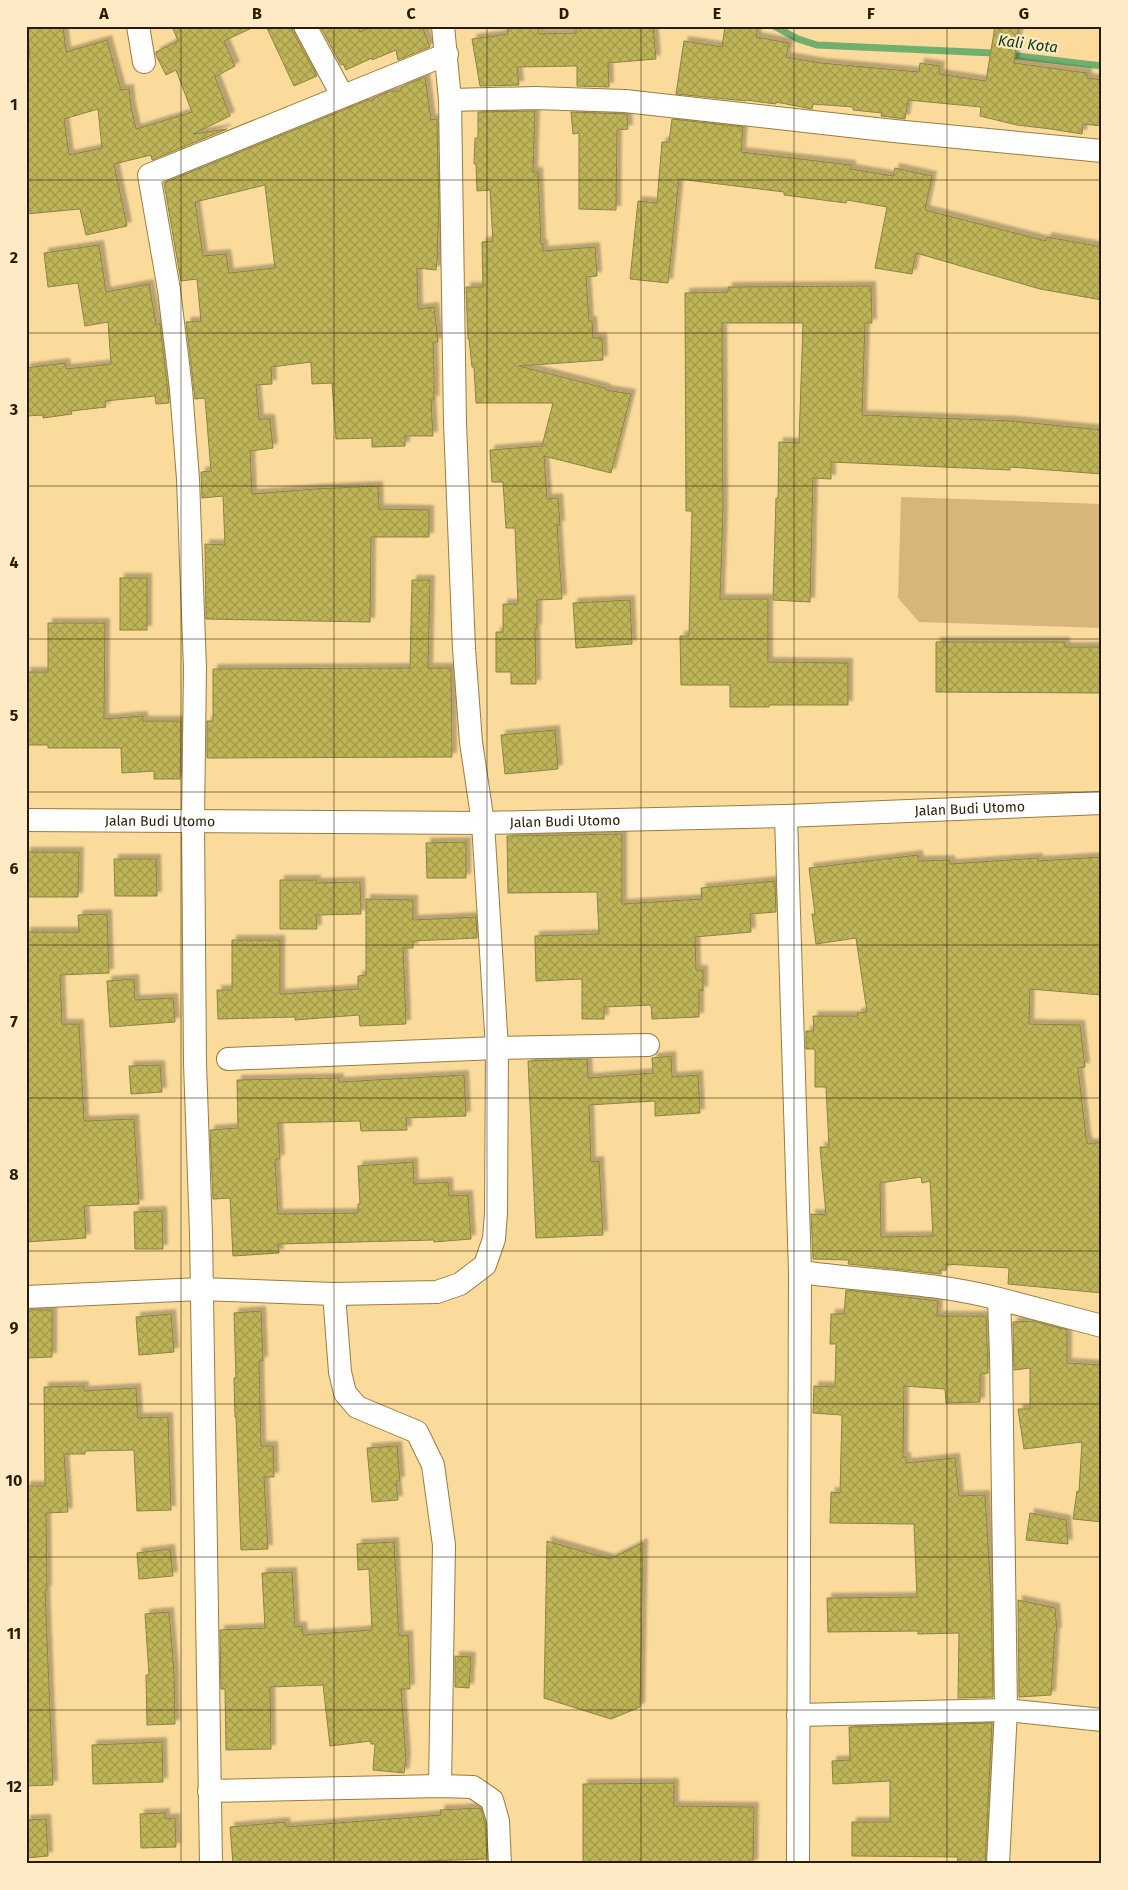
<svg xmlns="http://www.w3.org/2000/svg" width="1128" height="1890" font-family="'Fira Sans',sans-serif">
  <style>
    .green { fill: #d7b779 }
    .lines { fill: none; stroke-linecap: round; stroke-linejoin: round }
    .stream { stroke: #70af6e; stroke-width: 7 }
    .building { fill: url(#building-cross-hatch); stroke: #8a8441; fill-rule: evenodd; filter: url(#shadow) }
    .minor-casing { stroke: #9b7c3f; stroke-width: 24 }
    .minor { stroke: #fff; stroke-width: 22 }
    .grid { fill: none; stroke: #281c03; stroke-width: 1; stroke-opacity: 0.55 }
    .labels { text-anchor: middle; stroke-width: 4.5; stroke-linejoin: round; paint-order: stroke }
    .street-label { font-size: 14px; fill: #281c03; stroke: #feeac5 }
    .water-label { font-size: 15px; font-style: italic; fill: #0a380c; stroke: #feeac5 }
    .neatline { fill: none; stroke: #281c03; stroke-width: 2 }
    .grid-label { font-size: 16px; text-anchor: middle; font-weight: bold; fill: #281c03 }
  </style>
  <defs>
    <pattern id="building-cross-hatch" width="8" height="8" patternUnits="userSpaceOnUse" patternTransform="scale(1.25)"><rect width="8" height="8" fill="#beb458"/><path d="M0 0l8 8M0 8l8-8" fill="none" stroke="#a39a4b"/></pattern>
    <filter id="shadow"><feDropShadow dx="4.5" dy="-4.5" stdDeviation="1" flood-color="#0004"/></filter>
  </defs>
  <rect width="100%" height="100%" fill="#fbdb9b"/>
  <!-- green -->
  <polygon class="green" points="901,497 1102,504 1102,628 919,622 898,598"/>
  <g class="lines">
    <!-- stream -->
    <polyline class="stream" points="774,26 798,39 817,45 993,53 1102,66"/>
  </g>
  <!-- building -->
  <g class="building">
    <path d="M27,26h36l3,26 41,-12 14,50 8,-1 2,18 5,22 56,-17 -16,-42 -10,5 -10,-20v-3l22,-11 -6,-15h84l-32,15 11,25 -20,11 15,39 -37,18 34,-5 -75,31 -1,-5 -37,9 13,62 -41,9 -6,-26 -54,5v-156l4,-1zM98,109l4,39 -33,7 -5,-36z"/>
    <polygon points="266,26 292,26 293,32 317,76 294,86"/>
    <polygon points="320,26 358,26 360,32 374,26 422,26 430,47 398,60 396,50 372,60 372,58 346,70 343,64 341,65"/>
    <polygon points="507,26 538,26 539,34 576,33 576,26 653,26 656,59 608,63 609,87 577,86 577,66 517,67 519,85 480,86 472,39 508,34"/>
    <polygon points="725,26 758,26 756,37 789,43 786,57 821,63 919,72 920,63 940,66 939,74 986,81 995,26 1019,26 1014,63 1087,73 1087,78 1102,80 1102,126 1083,124 1082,134 1051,129 1017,125 980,116 981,107 908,100 905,119 881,116 882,113 853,110 853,107 813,104 812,109 776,102 776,104 746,100 746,101 676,94 684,41 722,47"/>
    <path d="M425,77l6,43 6,-1v5l2,85 -2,43h1l-2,18 -19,-2 1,41 16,-2 4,35h-5l1,31v27h-3l2,36h-28v10l-33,1v-9l-36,1 -4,-56 -20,1 -1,-22 -40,5 1,17 -16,1 3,34h11l3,29 -23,3 2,43 63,-5 63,-3 1,23 50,1v27h-58l-1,85 -164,-3 -1,-75 20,1 -2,-49 -21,2 -1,-26 10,-1 -6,-73 -10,1 -9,-77 15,-1 -4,-42 -16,2 -17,-98 204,-83h6v-2l16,-7h11v-4zM265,185l10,83 -46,5 -3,-19 -23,2 -8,-54z"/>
    <polygon points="535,111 533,172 538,172 541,244 543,244 543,251 595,247 597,276 586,277 589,321 592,321 593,338 602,338 603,360 519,366 605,388 606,390 631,394 611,473 544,456 547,499 558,498 560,525 557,525 562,599 537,600 537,628 535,628 536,684 511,684 511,672 496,672 496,632 503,632 503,604 518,604 515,528 506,528 503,482 492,482 490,450 542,446 553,403 476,403 474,367 472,367 469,339 468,339 466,287 483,287 482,242 493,241 490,190 477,191 476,164 474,164 475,138 478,138 478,112"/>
    <polygon points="571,112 627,114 628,129 617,130 616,210 579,209 579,133 573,134"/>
    <polygon points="672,119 743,127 741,152 851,165 851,169 893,176 895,168 932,176 925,210 1046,241 1047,237 1102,247 1102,300 1040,289 916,253 912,274 875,268 887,207 847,200 846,203 784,195 784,192 679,179 668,283 630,279 638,201 657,203 662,142 669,142"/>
    <polygon points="99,245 106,292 149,284 156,324 160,324 169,403 156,404 155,396 105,401 106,407 71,411 72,414 43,418 43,415 26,416 26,368 65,363 66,369 111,364 108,322 85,326 78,283 48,287 44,253"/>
    <polygon points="871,286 872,323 865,323 862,415 1012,421 1102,430 1102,474 1010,467 1010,470 831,462 831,479 813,478 810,602 773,600 776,498 778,498 779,442 799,443 803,323 722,323 723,511 720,599 768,599 768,662 848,663 848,705 769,705 769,707 730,707 730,685 681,685 680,636 689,636 692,511 686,511 685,293 728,292 728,287"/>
    <rect x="120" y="578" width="27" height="52"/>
    <polygon points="412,580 430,580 428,668 451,668 452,757 207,758 207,721 213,721 213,669 410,668"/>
    <polygon points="630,600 632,644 576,648 573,603"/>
    <polygon points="48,623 105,623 104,719 143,716 143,721 181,721 180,779 154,779 154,771 122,773 121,748 48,748 48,745 26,745 26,672 48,672"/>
    <polygon points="936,642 1065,642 1065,647 1102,647 1102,693 936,692"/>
    <polygon points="555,730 558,769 505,774 501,735"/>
    <polygon points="622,834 622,904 702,899 701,888 775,881 776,912 750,914 751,932 695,937 696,970 703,970 703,991 699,990 699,1017 652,1019 651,1005 604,1007 604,1019 582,1019 582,979 536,981 535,936 599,934 597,892 508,893 507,836"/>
    <polygon points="466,842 466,878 427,878 426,843"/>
    <polygon points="26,852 79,852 78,897 26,897"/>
    <path d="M918,855l1,6 31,-1v4l88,-6v3l64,-4v138l-72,-6 -1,35 51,1 5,42 -7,1 8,69 2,7 14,-2v151l-94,-9 1,-16 -63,-4v6h-5v4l-93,-10 1,-4 -36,-1 -2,-45 15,1 -6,-68h9l-3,-60h-11v-38h-9v-18h8l-1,-15h45l-1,-3 10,-1 -11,-74 -40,6 -4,-30h3l-6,-46zM921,1177l1,6 8,-2 3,55 -52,1 -1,-54z"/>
    <polygon points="114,859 156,859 157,896 115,896"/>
    <polygon points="280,880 316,880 316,883 360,882 361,914 316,915 317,929 280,929"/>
    <polygon points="366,899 413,900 413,920 476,917 477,938 413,941 413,948 403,948 406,1024 360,1026 359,1015 295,1020 295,1017 218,1019 217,990 232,990 232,940 280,940 280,994 358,989 358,976 366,975"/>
    <polygon points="107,914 109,973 60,975 62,1024 79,1024 84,1121 134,1119 139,1204 84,1206 86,1238 26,1242 26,932 79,932 78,915"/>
    <polygon points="134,979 135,1000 173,998 175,1022 110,1027 107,981"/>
    <polygon points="671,1056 672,1077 698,1075 700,1113 655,1116 655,1101 589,1105 591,1162 599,1161 603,1235 536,1238 528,1061 587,1059 588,1078 653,1073 652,1058"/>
    <polygon points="160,1065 162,1092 131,1094 129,1066"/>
    <polygon points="464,1075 466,1116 406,1118 407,1130 361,1131 360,1121 278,1123 280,1159 275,1159 278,1214 358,1213 358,1204 360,1204 358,1166 413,1162 414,1184 448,1182 449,1196 468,1195 471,1239 434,1242 434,1240 278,1244 279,1253 233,1256 230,1198 213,1199 210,1130 238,1128 237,1080 339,1078 339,1082"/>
    <polygon points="162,1211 163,1249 135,1249 134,1212"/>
    <polygon points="846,1290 938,1301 937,1316 986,1316 988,1373 980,1374 980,1402 946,1403 945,1389 904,1386 903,1457 906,1457 906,1463 955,1458 959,1496 985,1495 991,1594 993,1697 958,1698 959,1633 918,1634 918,1631 828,1632 827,1598 917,1597 914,1524 830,1523 831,1492 840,1493 842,1415 813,1413 814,1386 835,1387 836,1344 830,1344 831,1314 844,1314"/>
    <polygon points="26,1310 52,1310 52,1357 26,1358"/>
    <polygon points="261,1311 263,1361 259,1361 261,1446 273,1446 274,1477 264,1477 268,1549 241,1550 236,1417 235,1417 234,1378 236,1378 234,1313"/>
    <polygon points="171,1314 174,1352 139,1355 136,1317"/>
    <polygon points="1033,1321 1067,1330 1067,1363 1102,1365 1102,1522 1073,1519 1077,1491 1079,1492 1082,1442 1024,1449 1018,1409 1030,1409 1030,1368 1014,1370 1013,1322"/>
    <polygon points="84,1386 84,1391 136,1388 138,1418 168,1417 171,1510 137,1511 134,1450 85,1451 85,1454 64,1454 68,1512 46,1513 47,1590 45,1590 53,1785 26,1786 26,1486 45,1486 44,1387"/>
    <polygon points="397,1446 400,1481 396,1481 398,1500 372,1502 367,1448"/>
    <polygon points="1030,1513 1066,1520 1068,1544 1026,1540"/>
    <polygon points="547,1541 610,1559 643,1543 640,1707 611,1719 544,1698"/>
    <polygon points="394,1542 399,1636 408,1635 410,1689 401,1689 406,1759 404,1773 373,1770 375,1744 371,1744 371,1741 330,1746 323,1685 270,1687 271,1749 226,1750 225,1689 221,1689 220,1630 265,1628 262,1573 292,1572 295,1627 302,1626 303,1635 372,1630 369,1569 358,1570 357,1544"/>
    <polygon points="170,1549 173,1576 139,1579 137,1553"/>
    <polygon points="1018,1600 1055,1608 1057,1632 1055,1632 1051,1695 1019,1697"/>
    <polygon points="169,1612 174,1672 175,1724 147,1725 146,1675 149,1675 145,1614"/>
    <polygon points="455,1656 471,1657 469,1688 455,1687"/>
    <polygon points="992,1723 985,1864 957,1864 958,1857 852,1856 852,1822 890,1822 890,1781 833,1784 832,1761 850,1760 849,1727"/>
    <polygon points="162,1742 163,1782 93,1784 92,1745"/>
    <polygon points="674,1783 674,1806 754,1807 753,1864 583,1864 583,1784"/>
    <polygon points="481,1808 485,1823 487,1859 423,1861 424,1864 233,1864 230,1827 285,1822 286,1827 441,1815 440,1810"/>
    <polygon points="165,1813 165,1819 175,1818 176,1847 141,1848 140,1814"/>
    <polygon points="46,1819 48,1856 26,1858 26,1820"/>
  </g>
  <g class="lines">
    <!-- minor casing -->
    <g class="minor-casing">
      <g id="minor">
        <polyline points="138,26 144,62"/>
        <polyline points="305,26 342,95"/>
        <polyline points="450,100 535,98 625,101 894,131 1102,151"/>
        <polyline points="786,816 800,1272 798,1864"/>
        <path id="s1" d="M26,820l457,3 303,-7 316,-13"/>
        <polyline points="228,1059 497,1048 648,1045"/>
        <path d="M800,1272c66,9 134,10 199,27l2,56 5,355 -8,154"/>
        <polyline points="334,1294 340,1372 345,1393 357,1407 417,1432 433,1465 444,1545 440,1786"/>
        <polyline points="26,1297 201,1289 334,1294 437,1292 460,1284 485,1265 494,1239 496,1213 497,1048 483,823 471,742 464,649 455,423 450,100 443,26"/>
        <polyline points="999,1299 1102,1326"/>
        <polyline points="798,1715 1006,1710 1102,1720"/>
        <polyline points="209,1791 440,1786 473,1787 492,1800 498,1821 500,1864"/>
        <polyline points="211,1864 201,1233 195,1063 193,822 195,668 188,479 181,389 169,290 149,175 447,54"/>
      </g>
    </g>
    <!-- minor -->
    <use href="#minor" class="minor"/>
  </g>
  <!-- grid -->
  <path class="grid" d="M181,26v1838M334,26v1838M487,26v1838M641,26v1838M794,26v1838M947,26v1838M26,180h1076M26,333h1076M26,486h1076M26,639h1076M26,792h1076M26,945h1076M26,1098h1076M26,1251h1076M26,1404h1076M26,1557h1076M26,1710h1076"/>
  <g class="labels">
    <!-- street labels -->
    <g class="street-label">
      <text dy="5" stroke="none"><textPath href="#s1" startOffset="944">Jalan Budi Utomo</textPath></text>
      <text dy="5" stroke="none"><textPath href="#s1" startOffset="134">Jalan Budi Utomo</textPath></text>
      <text dy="5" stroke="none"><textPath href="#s1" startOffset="539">Jalan Budi Utomo</textPath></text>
    </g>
    <!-- water labels -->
    <g class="water-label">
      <text transform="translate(1028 44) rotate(7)" y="5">Kali Kota</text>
    </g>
  </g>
  <!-- border -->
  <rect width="1128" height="1890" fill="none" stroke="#feeac5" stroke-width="55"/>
  <rect x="28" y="28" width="1072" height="1834" class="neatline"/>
  <g class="grid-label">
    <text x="104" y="19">A</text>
    <text x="257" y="19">B</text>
    <text x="411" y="19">C</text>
    <text x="564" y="19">D</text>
    <text x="717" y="19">E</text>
    <text x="871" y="19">F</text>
    <text x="1024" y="19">G</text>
    <text x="14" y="110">1</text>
    <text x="14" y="263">2</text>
    <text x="14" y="415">3</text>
    <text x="14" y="568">4</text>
    <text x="14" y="721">5</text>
    <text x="14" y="874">6</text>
    <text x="14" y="1027">7</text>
    <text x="14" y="1180">8</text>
    <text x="14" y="1333">9</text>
    <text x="14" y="1486">10</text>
    <text x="14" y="1639">11</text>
    <text x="14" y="1792">12</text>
  </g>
</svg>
